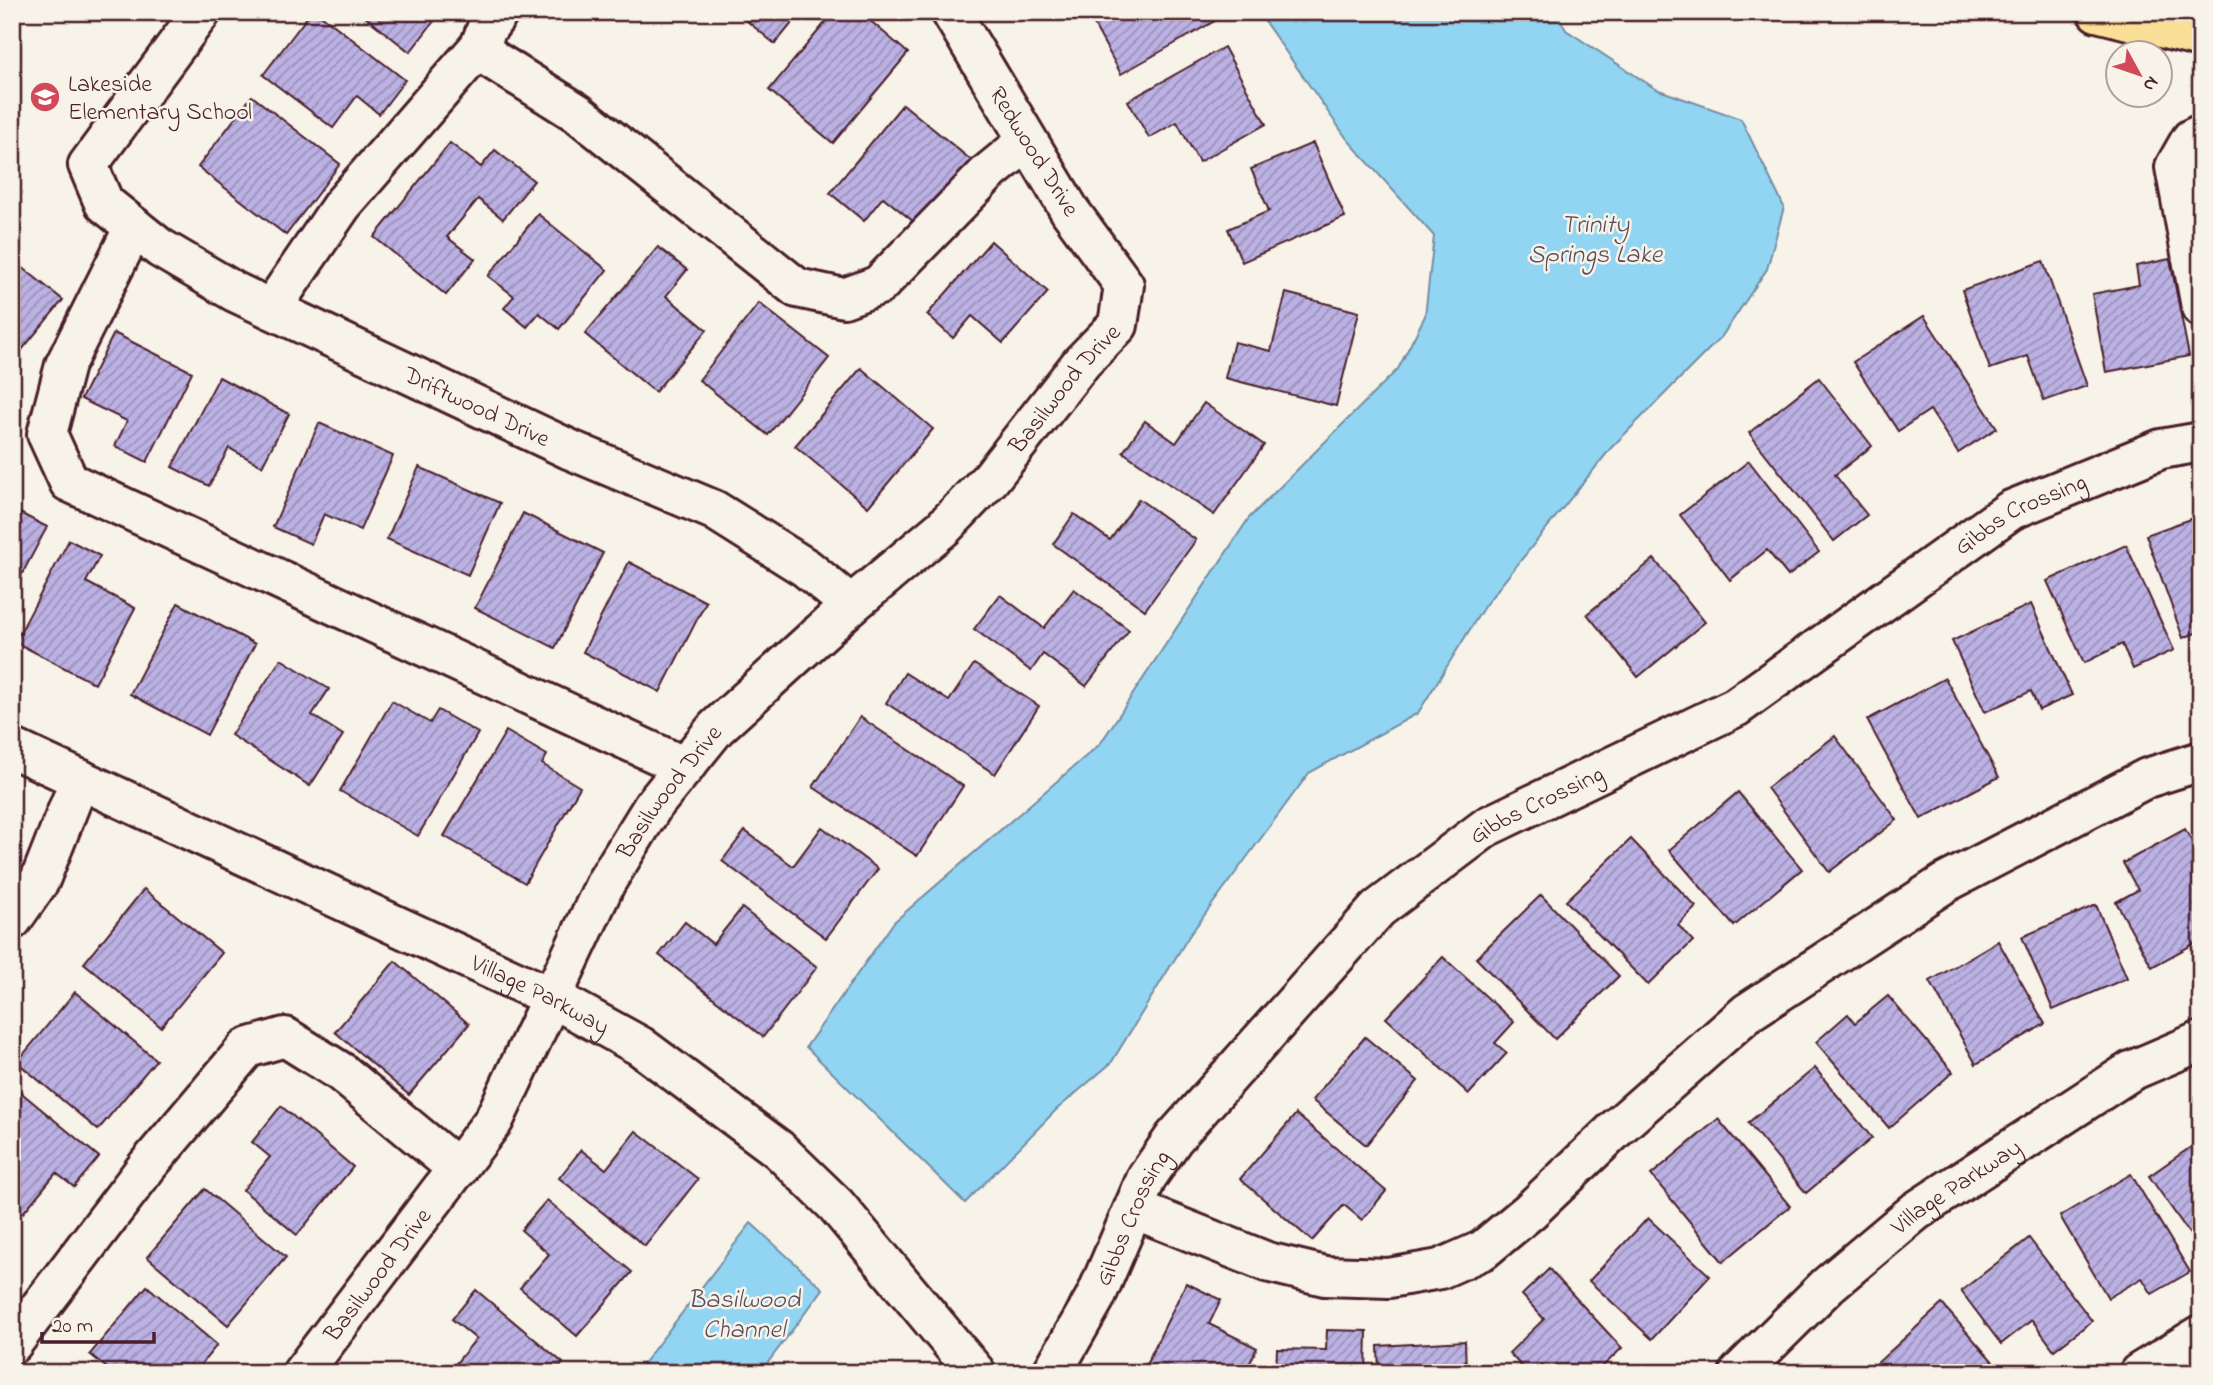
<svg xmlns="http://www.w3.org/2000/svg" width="2213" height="1385" font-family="'Indie Flower',sans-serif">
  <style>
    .water { fill: #91d5f3; stroke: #758ca3; stroke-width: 2 }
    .building { fill: url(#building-hatch); stroke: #4a1f2b; stroke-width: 2 }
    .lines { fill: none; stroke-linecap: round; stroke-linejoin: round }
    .minor-casing { stroke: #4a1f2b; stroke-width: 44 }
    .major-casing { stroke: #4a1f2b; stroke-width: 44 }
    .minor { stroke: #f7f3e8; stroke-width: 38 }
    .major { stroke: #fadf96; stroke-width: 38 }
    .labels { text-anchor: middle; stroke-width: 5; stroke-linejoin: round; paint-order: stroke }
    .poi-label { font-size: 24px; fill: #4a1f2b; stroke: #f7f3e8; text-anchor: start }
    .street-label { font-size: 24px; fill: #4a1f2b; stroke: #f7f3e8 }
    .water-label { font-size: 26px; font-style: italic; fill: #5c4c5d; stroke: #f7f3e8 }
  </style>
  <defs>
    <pattern id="building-hatch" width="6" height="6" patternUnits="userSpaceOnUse" patternTransform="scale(1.75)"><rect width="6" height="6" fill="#bbb1e3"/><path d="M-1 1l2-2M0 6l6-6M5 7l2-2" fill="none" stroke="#9a8fb8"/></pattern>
  </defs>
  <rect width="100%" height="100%" fill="#f7f3e8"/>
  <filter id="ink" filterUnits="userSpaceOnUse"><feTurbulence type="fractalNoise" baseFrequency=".0143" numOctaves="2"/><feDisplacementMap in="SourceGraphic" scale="14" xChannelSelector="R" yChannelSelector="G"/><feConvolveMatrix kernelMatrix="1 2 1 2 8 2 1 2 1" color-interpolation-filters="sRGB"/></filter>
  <g filter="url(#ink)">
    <!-- water -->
    <g class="water">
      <polygon points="1258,12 1556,12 1566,30 1656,89 1741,119 1784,207 1767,269 1722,336 1611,448 1485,605 1418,713 1309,773 1189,936 1111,1063 1056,1110 965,1203 806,1047 894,922 1100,744 1249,518 1398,369 1425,316 1434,236 1347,139"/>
      <polygon points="751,1223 823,1289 760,1373 636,1373"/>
    </g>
    <!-- building -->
    <g class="building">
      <polygon points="311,12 317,12 405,80 379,114 357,96 333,128 263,75"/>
      <polygon points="359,12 441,12 410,52"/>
      <polygon points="736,12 801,12 775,44"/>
      <polygon points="834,12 860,12 908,53 833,143 769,90"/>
      <polygon points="1087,12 1229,12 1229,13 1121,74"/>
      <polygon points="1224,47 1266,124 1199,162 1177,122 1149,138 1128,101"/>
      <polygon points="252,96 340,164 286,235 198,167"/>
      <polygon points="903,104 972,161 919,226 883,197 864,221 830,193"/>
      <polygon points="450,143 481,167 495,150 534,181 503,219 478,199 447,237 475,259 446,295 374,237"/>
      <polygon points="1313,143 1345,217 1242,262 1228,229 1269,211 1251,169"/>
      <polygon points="538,214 607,270 559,329 539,313 527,327 504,308 514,296 488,276"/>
      <polygon points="991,241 1048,292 1003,343 972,316 953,338 927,315"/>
      <polygon points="658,247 687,270 666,296 707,330 655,392 585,334"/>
      <polygon points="12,259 63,300 12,362"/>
      <polygon points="2170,259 2189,356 2106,372 2092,294 2139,285 2136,266"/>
      <polygon points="2043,261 2087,386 2044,401 2028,356 1990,369 1962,290"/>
      <polygon points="1286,293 1359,312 1336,406 1225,378 1234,342 1271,351"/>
      <polygon points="759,303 829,358 768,435 699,380"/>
      <polygon points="1924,316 1997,428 1958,453 1930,410 1898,431 1853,362"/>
      <polygon points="114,333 192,372 147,462 115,446 127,421 81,399"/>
      <polygon points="861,368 933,429 868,507 795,446"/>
      <polygon points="219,377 289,414 262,466 229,448 209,486 172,467"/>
      <polygon points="1819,378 1872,446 1835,475 1867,515 1834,541 1749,433"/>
      <polygon points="1204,403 1264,445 1214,515 1123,452 1145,421 1176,443"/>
      <polygon points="319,423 393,456 360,530 324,514 311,544 273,527"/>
      <polygon points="1749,461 1819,552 1788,576 1767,550 1730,580 1680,515"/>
      <polygon points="419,467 500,503 468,575 387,539"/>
      <polygon points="1139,499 1196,540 1145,610 1053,544 1074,514 1110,540"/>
      <polygon points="12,509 47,527 12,593"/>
      <polygon points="523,513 603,553 555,648 475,608"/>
      <polygon points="2201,515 2201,631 2183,638 2146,535"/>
      <polygon points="69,540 100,556 86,582 135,608 95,684 15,642"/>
      <polygon points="2126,545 2174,650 2133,669 2122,644 2084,663 2047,581"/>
      <polygon points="1654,559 1705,622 1638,677 1587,614"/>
      <polygon points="629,562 706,602 660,692 583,652"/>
      <polygon points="1074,589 1129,630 1086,686 1043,654 1031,671 974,629 1000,595 1044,628"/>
      <polygon points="178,603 255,644 207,735 130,694"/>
      <polygon points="2031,604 2072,695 2039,710 2031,691 1985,712 1952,641"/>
      <polygon points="281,659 329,689 312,715 343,735 310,786 231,735"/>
      <polygon points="974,664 1039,706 995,774 886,703 905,673 949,701"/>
      <polygon points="1945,678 1999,777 1921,819 1867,720"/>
      <polygon points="392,701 430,723 438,710 478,733 418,836 340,791"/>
      <polygon points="860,717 963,786 917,856 813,787"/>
      <polygon points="506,731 547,755 542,764 580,787 525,883 444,836"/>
      <polygon points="1835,736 1897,820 1829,872 1767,788"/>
      <polygon points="1738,792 1802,869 1734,926 1669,850"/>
      <polygon points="822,827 878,869 826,938 722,861 745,831 793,866"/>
      <polygon points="2185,829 2201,858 2201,940 2152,967 2116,902 2138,890 2123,863"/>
      <polygon points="1631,839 1696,907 1678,925 1693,941 1648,985 1566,901"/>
      <polygon points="144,889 222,953 161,1027 84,963"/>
      <polygon points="1541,895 1619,976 1555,1039 1476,958"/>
      <polygon points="2096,905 2127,978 2053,1010 2022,937"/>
      <polygon points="742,908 817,967 763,1037 659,955 685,922 713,944"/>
      <polygon points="1998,941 2045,1024 1976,1064 1930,981"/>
      <polygon points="1443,957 1514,1022 1495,1043 1507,1053 1469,1094 1386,1018"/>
      <polygon points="395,961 469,1024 409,1095 335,1032"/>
      <polygon points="75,992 156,1060 98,1130 17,1062"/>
      <polygon points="1888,996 1953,1072 1889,1128 1816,1042 1848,1014 1855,1023"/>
      <polygon points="1365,1037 1418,1081 1366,1145 1312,1100"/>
      <polygon points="1815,1068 1872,1138 1806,1193 1748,1123"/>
      <polygon points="12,1085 99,1157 74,1187 56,1173 23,1213 12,1204"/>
      <polygon points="281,1106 353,1167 297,1235 243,1190 270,1157 252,1142"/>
      <polygon points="1296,1114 1386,1191 1362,1220 1344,1205 1312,1241 1240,1179"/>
      <polygon points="1718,1119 1790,1206 1723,1262 1651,1175"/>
      <polygon points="636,1131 698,1179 645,1246 559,1178 581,1150 606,1169"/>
      <polygon points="2201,1140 2201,1250 2149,1176"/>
      <polygon points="2131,1174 2190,1272 2152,1294 2142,1278 2108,1298 2060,1216"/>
      <polygon points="205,1189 286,1257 228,1325 147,1257"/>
      <polygon points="547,1200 632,1272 577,1336 520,1288 549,1254 521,1230"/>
      <polygon points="1648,1218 1710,1276 1652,1339 1589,1281"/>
      <polygon points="2029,1238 2092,1321 2054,1350 2032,1320 2001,1344 1961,1291"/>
      <polygon points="1549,1269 1622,1348 1596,1373 1528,1373 1509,1353 1544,1319 1522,1295"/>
      <polygon points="1186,1283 1221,1300 1209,1324 1257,1348 1245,1373 1142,1373"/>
      <polygon points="147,1286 217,1345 194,1373 113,1373 90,1354"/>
      <polygon points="476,1290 563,1363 555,1373 448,1373 476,1339 452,1319"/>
      <polygon points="1942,1304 2003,1373 1882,1373 1875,1365"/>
      <polygon points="1327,1330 1367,1331 1366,1373 1276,1373 1277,1349 1326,1350"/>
      <polygon points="1465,1341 1466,1373 1379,1373 1378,1346"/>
    </g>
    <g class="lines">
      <!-- minor casing -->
      <g class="minor-casing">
        <g id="minor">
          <path id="s1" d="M201,12l-113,153 16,38 56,45 75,44 336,158 143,60 92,58 45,37"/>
          <polyline points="499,12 486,30 480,46 493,60 579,114 797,288 844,298 879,285 988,173 1026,142"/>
          <polyline points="2201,134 2191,139 2175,167 2201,307"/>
          <polyline points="134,227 65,365 47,434 69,482 685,767"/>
          <polyline points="271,309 342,205 480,46"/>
          <path id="s2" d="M12,748l539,249 89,49 138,103 58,56 140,168"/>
          <polyline points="12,920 40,880 80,779"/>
          <polyline points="1134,1209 1267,1262 1325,1276 1389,1278 1440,1269 1483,1250 1530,1211 1619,1126 1747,1013 1945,883 2147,778 2201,761"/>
          <polyline points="12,1344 148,1165 247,1048 285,1037 341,1072 458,1169"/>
          <path id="s3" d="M302,1373l192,-253 112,-238 47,-76 63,-78 135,-123 92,-77 48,-50 91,-116 36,-37 6,-40 -54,-74 -119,-199"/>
          <path id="s4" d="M1052,1373l44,-77 51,-119 27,-39 204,-229 110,-83 248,-119 275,-197 150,-61 40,-7"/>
          <path id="s5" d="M1739,1373l89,-88 88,-74 215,-140 70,-30"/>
          <polyline points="2139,1373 2201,1335"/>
        </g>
      </g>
      <!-- major casing -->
      <g class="major-casing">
        <polyline id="major" points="2097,12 2201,38"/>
      </g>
      <!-- minor -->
      <use href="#minor" class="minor"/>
      <!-- major -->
      <use href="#major" class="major"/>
    </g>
  </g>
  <!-- icons -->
  <defs>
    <g id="school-disc" transform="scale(1.575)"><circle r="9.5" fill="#d1495b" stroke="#f7f3e8"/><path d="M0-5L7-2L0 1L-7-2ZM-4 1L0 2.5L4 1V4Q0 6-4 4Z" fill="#fff"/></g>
  </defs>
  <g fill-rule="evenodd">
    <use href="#school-disc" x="45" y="97"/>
  </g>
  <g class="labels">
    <!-- poi labels -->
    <g class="poi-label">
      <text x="68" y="91">Lakeside<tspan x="68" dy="28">Elementary School</tspan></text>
    </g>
    <!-- street labels -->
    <g class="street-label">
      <text transform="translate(1035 151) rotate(58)" y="8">Redwood Drive</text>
      <text dy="8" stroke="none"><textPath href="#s3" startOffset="1258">Basilwood Drive</textPath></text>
      <text dy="8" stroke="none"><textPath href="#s1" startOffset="658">Driftwood Drive</textPath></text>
      <text dy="8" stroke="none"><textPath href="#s4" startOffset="1330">Gibbs Crossing</textPath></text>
      <text dy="8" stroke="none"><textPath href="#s3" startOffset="691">Basilwood Drive</textPath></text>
      <text dy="8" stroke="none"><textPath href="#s4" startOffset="763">Gibbs Crossing</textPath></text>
      <text dy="8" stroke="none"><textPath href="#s2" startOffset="583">Village Parkway</textPath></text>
      <text dy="8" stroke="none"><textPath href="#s5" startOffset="287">Village Parkway</textPath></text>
      <text dy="8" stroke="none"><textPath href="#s4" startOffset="175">Gibbs Crossing</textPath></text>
      <text dy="8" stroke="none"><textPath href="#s3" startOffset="124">Basilwood Drive</textPath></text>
    </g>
    <!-- water labels -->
    <g class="water-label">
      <text x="1595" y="232">Trinity<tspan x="1595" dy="30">Springs Lake</tspan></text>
      <text x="744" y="1307">Basilwood<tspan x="744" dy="30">Channel</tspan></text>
    </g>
  </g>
  <!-- margin -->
  <rect width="2213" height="1385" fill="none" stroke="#f7f3e8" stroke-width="42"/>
  <rect x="21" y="21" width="2171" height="1343" fill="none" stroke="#4a1f2b" stroke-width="2.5" filter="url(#ink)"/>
  <!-- north arrow -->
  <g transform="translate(2139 74) rotate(130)"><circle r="33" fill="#f7f3e8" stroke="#b29e9c" stroke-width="2"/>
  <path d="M0-5L12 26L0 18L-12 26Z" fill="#d1495b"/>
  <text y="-10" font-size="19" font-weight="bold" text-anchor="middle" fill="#4a1f2b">N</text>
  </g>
  <!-- scale -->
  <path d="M42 1332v10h112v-10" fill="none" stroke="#4a1f2b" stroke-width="3.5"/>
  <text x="52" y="1332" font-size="21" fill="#4a1f2b" stroke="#f7f3e8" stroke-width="5" paint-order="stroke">20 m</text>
</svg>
